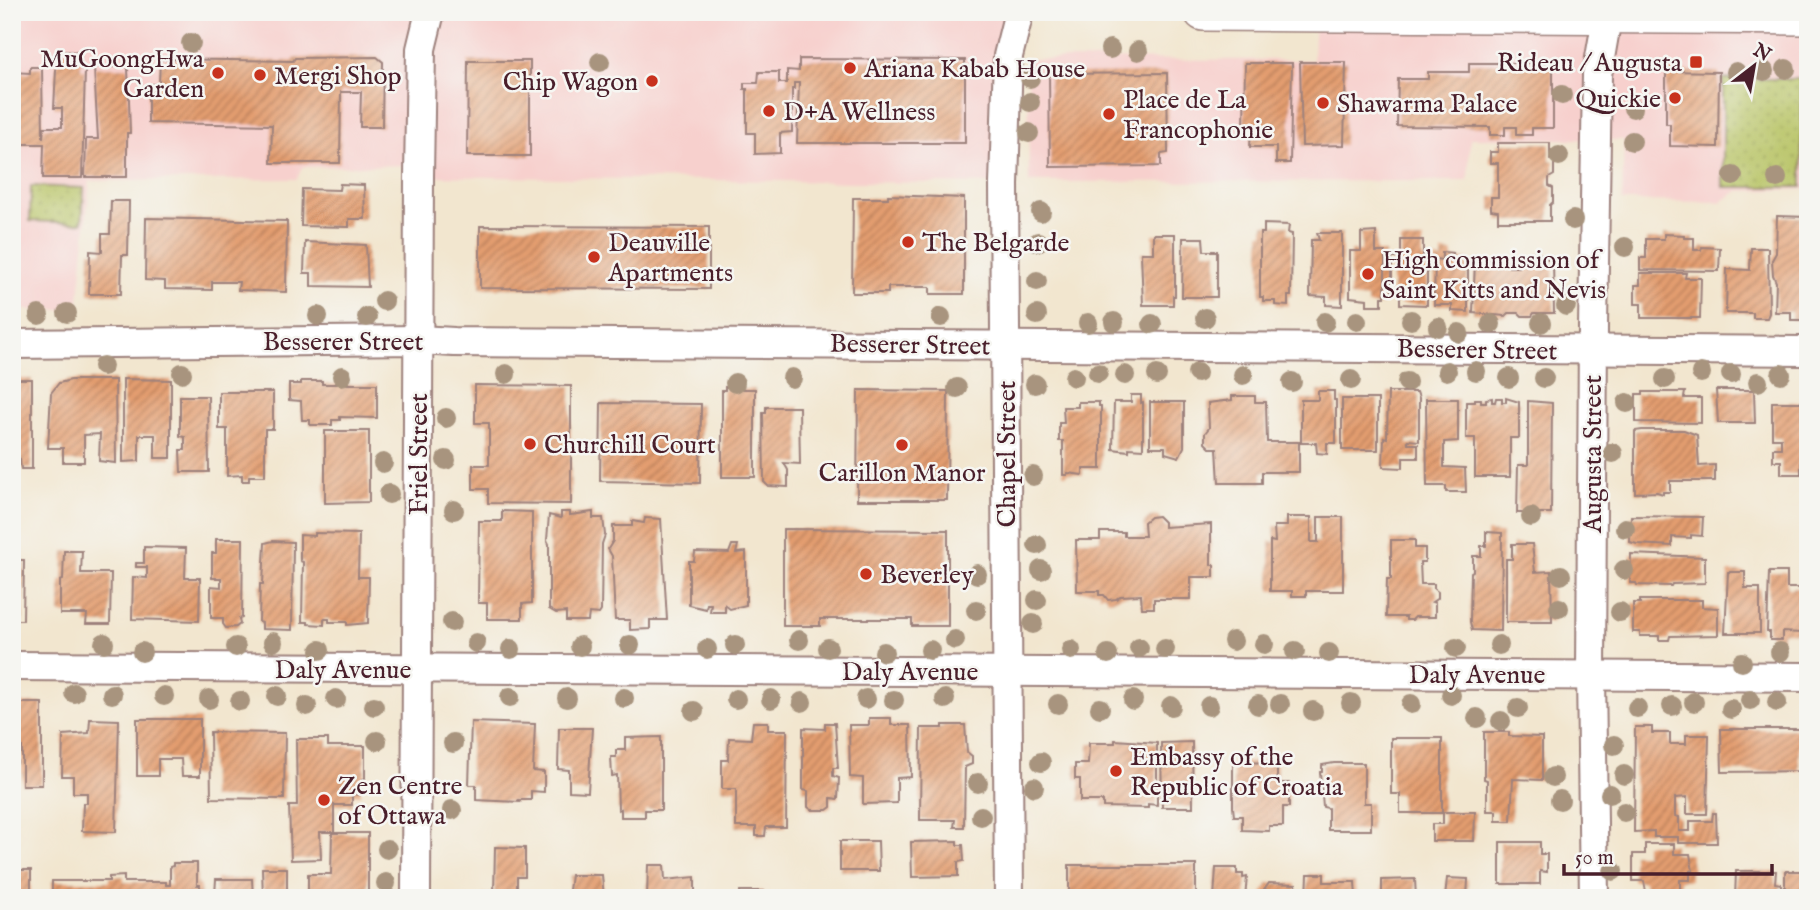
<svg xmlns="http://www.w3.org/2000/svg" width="1820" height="910" font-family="'IM FELL English',serif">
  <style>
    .built { fill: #f7d0cd }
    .grass { fill: url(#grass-dots); stroke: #807148; stroke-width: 2 }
    .building { fill: url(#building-hatch) }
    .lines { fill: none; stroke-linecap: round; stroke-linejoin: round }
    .minor-casing { stroke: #9e827d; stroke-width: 32 }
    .major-casing { stroke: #9e827d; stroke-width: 40 }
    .minor { stroke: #fff; stroke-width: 28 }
    .major { stroke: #fff; stroke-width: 37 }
    .tree { fill: #a8947e }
    .poi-dot { fill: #c8321e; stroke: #f6f6f2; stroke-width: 2.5 }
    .labels { text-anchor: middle; stroke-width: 5; stroke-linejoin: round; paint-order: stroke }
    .poi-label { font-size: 26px; fill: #4a1f2b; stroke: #f6f6f2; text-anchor: start }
    .street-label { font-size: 26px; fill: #4a1f2b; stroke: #f6f6f2 }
  </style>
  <defs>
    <pattern id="grass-dots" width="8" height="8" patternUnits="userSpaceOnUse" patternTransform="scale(1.75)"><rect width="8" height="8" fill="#b7c364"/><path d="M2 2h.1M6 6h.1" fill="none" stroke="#9fa757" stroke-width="1.8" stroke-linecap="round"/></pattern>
    <pattern id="building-hatch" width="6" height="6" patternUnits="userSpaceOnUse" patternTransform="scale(1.75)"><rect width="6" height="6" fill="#e39d6f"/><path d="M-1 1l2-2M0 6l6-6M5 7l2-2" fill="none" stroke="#ba7f5b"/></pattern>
  </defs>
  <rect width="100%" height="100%" fill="#f6f6f2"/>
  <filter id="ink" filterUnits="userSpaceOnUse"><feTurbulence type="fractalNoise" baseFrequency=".0143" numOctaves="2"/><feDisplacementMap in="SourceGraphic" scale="14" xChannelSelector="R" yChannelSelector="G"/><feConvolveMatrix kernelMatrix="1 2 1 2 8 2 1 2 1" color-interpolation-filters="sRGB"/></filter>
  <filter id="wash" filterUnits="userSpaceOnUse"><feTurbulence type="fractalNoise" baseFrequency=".00686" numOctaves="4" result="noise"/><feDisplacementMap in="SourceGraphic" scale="28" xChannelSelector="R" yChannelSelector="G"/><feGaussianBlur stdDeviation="1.57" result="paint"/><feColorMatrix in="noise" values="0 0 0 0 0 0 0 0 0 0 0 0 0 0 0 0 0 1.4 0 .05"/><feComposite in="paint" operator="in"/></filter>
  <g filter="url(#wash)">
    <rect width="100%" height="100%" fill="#f2e6cf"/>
    <!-- built -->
    <g class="built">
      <polygon points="12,12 1019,12 1004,184 419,176 418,165 302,167 297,179 90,181 78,310 12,310"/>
      <polygon points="1315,12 1808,12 1808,189 1738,191 1721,202 1622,201 1624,140 1470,138 1468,181 1029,182 1028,59 1313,60"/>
    </g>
    <!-- grass -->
    <g class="grass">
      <polygon points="1723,79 1801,79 1802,187 1723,187"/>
      <polygon points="31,186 84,188 82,223 30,221"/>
    </g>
    <g id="blocks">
      <!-- building -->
      <g class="building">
        <polygon points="57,51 81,52 81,69 85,70 82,178 43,178 44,144 21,144 21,123 12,123 12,72 30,73 30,67 42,67 43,138 44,127 62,127 62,108 54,108"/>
        <polygon points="377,57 383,62 382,127 360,127 361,92 341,92 340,163 271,163 272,125 148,123 148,84 159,84 160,59 293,61 295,58"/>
        <polygon points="799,59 965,60 965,143 797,143 799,83 794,83 794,89 792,89 792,132 780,133 780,153 755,154 755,133 747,133 747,89 744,89 744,83 758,83 759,72 779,72 779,83 787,83 787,70 799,71"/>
        <polygon points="468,61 530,61 530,156 467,156"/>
        <polygon points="1300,62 1346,62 1344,145 1302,146"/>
        <polygon points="1245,63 1292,63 1290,163 1276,163 1276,147 1250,147 1251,130 1244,130"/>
        <polygon points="1469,63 1553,63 1553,128 1532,128 1532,135 1516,135 1516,127 1505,127 1505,135 1490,135 1490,127 1397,126 1398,79 1428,79 1428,72 1469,72"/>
        <polygon points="94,67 128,67 130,133 127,133 127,177 85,177 86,139 98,139"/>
        <polygon points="1666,71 1719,72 1718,147 1670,146 1670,124 1666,124"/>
        <polygon points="1167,73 1168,153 1161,154 1161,166 1050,167 1049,74"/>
        <rect x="1805" y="80" width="3" height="63"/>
        <polygon points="1498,143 1550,143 1550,160 1554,161 1554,175 1549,178 1549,186 1553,188 1553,202 1550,205 1550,221 1498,221 1498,211 1491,210 1491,197 1498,197 1498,163 1490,163 1490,152 1498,152"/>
        <polygon points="12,178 18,181 14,241 12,241"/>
        <polygon points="340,184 364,185 365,219 349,219 349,227 301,226 302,189 339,190"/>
        <polygon points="888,195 964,198 964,294 930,294 930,287 888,287 888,293 852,293 853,198 888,198"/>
        <polygon points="111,201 129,201 128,255 122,255 121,294 89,294 90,251 102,252 102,234 110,234"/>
        <polygon points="1777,216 1808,217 1808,313 1803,313 1803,320 1791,320 1791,312 1775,312 1776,282 1773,275 1772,260 1776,253"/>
        <polygon points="146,218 287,221 286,292 238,290 239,282 212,282 212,290 165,289 165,281 145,280"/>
        <polygon points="1264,224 1289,225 1288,233 1292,234 1291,296 1288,296 1288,306 1275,305 1275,301 1263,301 1263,297 1260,297 1260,233 1264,233"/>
        <polygon points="480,226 709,227 709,289 480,288"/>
        <polygon points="1376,232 1376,252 1385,252 1385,297 1382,297 1382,305 1367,305 1367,299 1350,297 1350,251 1361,251 1361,233"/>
        <polygon points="1317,233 1342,233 1342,306 1326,305 1326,297 1310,296 1311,240 1319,240"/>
        <polygon points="1153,234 1175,234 1175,296 1173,296 1173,305 1143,305 1141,253 1153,253"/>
        <polygon points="1664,234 1684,235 1684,238 1694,238 1694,250 1701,250 1702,247 1720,248 1719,271 1640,270 1640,258 1646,258 1646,239 1664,239"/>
        <polygon points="1183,238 1203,238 1204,251 1217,251 1217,297 1182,297"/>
        <polygon points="1401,240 1423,240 1423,259 1427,259 1427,305 1400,304 1400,294 1392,293 1392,258 1401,258"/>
        <polygon points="305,242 366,245 368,287 311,286 311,273 304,273"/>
        <polygon points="1751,248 1768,248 1769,313 1767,318 1753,318 1753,313 1726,313 1727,269 1750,270"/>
        <polygon points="1442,252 1453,253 1453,259 1468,259 1468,312 1452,311 1452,305 1434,305 1435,259 1442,260"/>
        <polygon points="1537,254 1547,254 1547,259 1553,259 1554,313 1534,313 1532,316 1522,316 1519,313 1508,313 1505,316 1473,313 1475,260 1509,260 1509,267 1518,267 1518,260 1536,260"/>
        <polygon points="1640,273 1686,273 1685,278 1701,278 1700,318 1641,318 1641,304 1635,304 1635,285 1640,285"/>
        <polygon points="17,379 32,379 32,469 21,469 20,459 16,460 16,451 12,451 12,388 17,388"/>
        <polygon points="123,379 171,380 171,458 155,458 155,435 139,435 139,461 123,462"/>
        <polygon points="71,380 115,380 116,463 99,461 100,434 84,435 84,462 63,462 63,448 48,448 51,393 59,383"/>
        <polygon points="301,381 322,381 322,384 377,384 377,418 340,417 340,420 332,420 332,425 310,425 310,420 302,420 301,401 289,400 289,384 301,384"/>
        <polygon points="475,385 571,386 571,504 488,503 488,489 473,489 473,465 489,465 489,423 475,423"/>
        <polygon points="725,387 734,387 734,389 755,389 755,477 722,477 722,390 725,390"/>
        <polygon points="858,390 948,391 947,500 857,500"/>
        <polygon points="1716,390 1754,390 1755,423 1718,423"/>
        <polygon points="1318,391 1334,391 1334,400 1336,400 1336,443 1327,443 1327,454 1317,453 1316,443 1301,443 1301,400 1318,400"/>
        <polygon points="219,392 273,392 273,429 265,429 265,476 249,476 249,481 242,481 242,475 227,476 227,429 219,429"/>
        <polygon points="1388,392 1417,392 1419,398 1419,441 1408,440 1408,444 1418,444 1418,458 1403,458 1403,468 1383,467 1384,437 1387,438"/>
        <polygon points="1643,392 1685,392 1684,398 1701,398 1701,423 1636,422 1636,394 1643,394"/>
        <polygon points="1131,395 1141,395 1141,403 1143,402 1143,449 1129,448 1129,451 1113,449 1114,402 1131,402"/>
        <polygon points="180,396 208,396 209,472 181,472 180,450 185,450 185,437 180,436"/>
        <polygon points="1232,396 1255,396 1255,402 1266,402 1267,442 1299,442 1299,472 1262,472 1262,483 1219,483 1217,448 1210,448 1205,443 1205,433 1209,428 1208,403 1232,400"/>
        <polygon points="1492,398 1492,402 1495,402 1496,398 1502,398 1502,402 1506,402 1506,398 1519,402 1519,438 1510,438 1510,477 1475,477 1475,438 1466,438 1466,402 1475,402 1475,399 1481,399 1481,402 1486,402 1486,399"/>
        <rect x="1342" y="399" width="36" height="51"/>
        <polygon points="1426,399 1458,399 1458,441 1444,442 1444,467 1465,468 1466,492 1446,492 1446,486 1427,486"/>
        <polygon points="1528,401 1552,403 1551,513 1517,513 1518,465 1528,465"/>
        <polygon points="1078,402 1099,402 1099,406 1101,406 1101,469 1083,469 1083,475 1067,473 1067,475 1063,475 1063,441 1059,441 1059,423 1064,423 1063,407 1078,407"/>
        <polygon points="1150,402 1184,402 1184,447 1179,457 1165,453 1165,447 1150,447"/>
        <polygon points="1772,402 1802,402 1801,474 1781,474 1781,461 1773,461 1773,448 1781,448 1781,438 1772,438"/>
        <polygon points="601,403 701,404 700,483 600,481"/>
        <polygon points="766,407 799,407 800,464 784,463 788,470 788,487 768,486 764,482 763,413 766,413"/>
        <polygon points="1642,430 1684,430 1697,435 1699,466 1715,465 1715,481 1670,481 1670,492 1663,492 1663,494 1657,492 1635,493 1635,431"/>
        <polygon points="325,431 369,431 369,502 325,503"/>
        <polygon points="502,511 532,512 532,603 522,604 522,619 487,619 487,603 478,603 479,521 502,521"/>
        <polygon points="561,512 570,512 570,515 593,512 593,518 603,518 605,535 602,544 601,611 599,614 589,613 588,621 566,621 566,612 556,613 549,609 549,544 547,540 549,515 561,518"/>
        <polygon points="1158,516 1164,522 1164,527 1211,524 1211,565 1214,565 1214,577 1191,577 1191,599 1154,599 1154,608 1142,608 1141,595 1120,596 1116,599 1108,600 1104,595 1099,595 1099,591 1077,591 1076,540 1100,540 1100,532 1124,532 1124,536 1145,536 1144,522 1150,517"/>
        <polygon points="1631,516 1703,517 1702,536 1691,535 1691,538 1672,537 1672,546 1637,544 1630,542"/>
        <polygon points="1287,517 1311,517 1311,542 1318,542 1318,517 1343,517 1343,591 1306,591 1306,596 1292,596 1292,591 1270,591 1270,541 1275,542 1274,526 1287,526"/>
        <polygon points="645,518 661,519 667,620 650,620 650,629 630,630 630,620 615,620 612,556 608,549 613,541 613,526 632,526 632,521 644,523"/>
        <polygon points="783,529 948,530 948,626 912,626 912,619 820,619 820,626 783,626"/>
        <polygon points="1486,532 1502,533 1501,631 1472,630 1470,622 1471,572 1473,571 1473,556 1481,556 1481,546 1486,546"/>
        <polygon points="315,533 359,534 358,577 369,577 368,623 347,625 347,622 329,622 329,619 324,619 324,625 308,624 308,622 302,622 303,562 300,561 300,535 315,536"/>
        <polygon points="12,538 15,539 15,560 24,560 23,620 12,620"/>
        <polygon points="216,539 243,539 242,618 239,619 240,624 236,627 226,628 223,624 223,618 211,618 211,586 221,587 221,578 212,578 212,553 216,553"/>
        <polygon points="1391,540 1415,540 1415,548 1425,548 1425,562 1420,562 1421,584 1434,584 1434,589 1438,592 1438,598 1432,602 1435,603 1435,617 1415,617 1412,620 1406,620 1406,617 1386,617 1387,579 1391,579"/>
        <polygon points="273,541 293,542 292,630 262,629 262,623 259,622 260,584 263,584 265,543"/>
        <polygon points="1512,544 1532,544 1535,572 1551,571 1552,622 1506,622 1506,559 1512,559"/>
        <polygon points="732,545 738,545 736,553 746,552 746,605 730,609 725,605 725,612 710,612 711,604 707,604 706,609 689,605 689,561 694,561 695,552 729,553"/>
        <polygon points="144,547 186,548 185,578 200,578 199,621 132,619 133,577 147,578 147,567 136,567 136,563 144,563"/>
        <polygon points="64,551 82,551 81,573 111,573 110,624 86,624 87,614 60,614 60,581 63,580"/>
        <polygon points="1631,554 1705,557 1705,583 1672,584 1671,586 1637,585 1636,583 1630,583"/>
        <polygon points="1728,572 1745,572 1745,588 1760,588 1760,633 1725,633"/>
        <polygon points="1769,572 1787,572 1787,588 1801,588 1802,633 1782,632 1782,640 1770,640 1770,632 1767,632"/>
        <polygon points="1640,600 1702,600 1702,607 1718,608 1718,635 1670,636 1669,640 1659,640 1659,636 1640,636 1640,632 1633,632 1633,603 1640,603"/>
        <polygon points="18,703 42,703 42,785 22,785 22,747 17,747 17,763 12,763 12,708 19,708"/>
        <polygon points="869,718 891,718 891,725 910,725 911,777 897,778 897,803 863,804 863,778 850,777 849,725 869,725"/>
        <polygon points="90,719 119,720 116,832 82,831 83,803 87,803 87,793 73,793 73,776 62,776 63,735 89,733"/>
        <polygon points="137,719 200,719 200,776 182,776 181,759 158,759 158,776 137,776"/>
        <polygon points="471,722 535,724 533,771 544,772 544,792 531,791 531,800 519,800 520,802 476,800 476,785 469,785"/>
        <polygon points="753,722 768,722 768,730 787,730 786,827 766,827 765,836 756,836 756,827 736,827 736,789 722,789 722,760 728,760 729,738 751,739"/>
        <polygon points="825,723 835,723 838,768 833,768 833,776 839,778 838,799 831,798 831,807 827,810 812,810 808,807 808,791 803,790 803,728 825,729"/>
        <polygon points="943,725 965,725 967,752 972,756 972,764 965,767 964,827 954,827 955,820 920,820 921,728 943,728"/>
        <polygon points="1635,727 1652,727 1652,733 1670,733 1670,744 1686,744 1686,735 1709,735 1707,814 1687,814 1687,797 1675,798 1675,816 1679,817 1679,831 1690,831 1690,821 1712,821 1713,813 1716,813 1717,843 1678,843 1678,837 1654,837 1654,831 1634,832"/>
        <polygon points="559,728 592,728 588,792 569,791 569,770 558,769"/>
        <polygon points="1721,729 1799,729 1799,771 1722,772"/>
        <polygon points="210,732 285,733 284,799 211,798"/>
        <polygon points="1484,732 1509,732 1509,736 1542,737 1542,780 1513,779 1511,821 1496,821 1496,811 1487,811 1487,780 1484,779"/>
        <polygon points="661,737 661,810 645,810 645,817 621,817 621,809 618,810 617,775 612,776 611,757 616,757 616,750 625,750 625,738"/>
        <polygon points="1391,738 1442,738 1442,813 1400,813 1400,794 1391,794"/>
        <polygon points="296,739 328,739 328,746 365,746 365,779 362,779 360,795 352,794 352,805 334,805 334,832 320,832 321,859 291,860 289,806 297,806"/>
        <polygon points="1115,740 1157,743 1157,805 1148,804 1148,808 1103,807 1103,801 1080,801 1080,779 1075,779 1075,764 1088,764 1089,743 1115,743"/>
        <polygon points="1192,742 1193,807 1162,807 1161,743"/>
        <polygon points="1233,762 1277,763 1277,783 1289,783 1289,807 1283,807 1283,826 1269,826 1269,831 1242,830 1242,816 1234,816 1233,807"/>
        <polygon points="1334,763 1364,763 1364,803 1371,803 1371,830 1328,830 1328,808 1323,807 1320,772 1322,772 1322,765"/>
        <polygon points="1443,812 1475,812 1474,841 1432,841 1432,824 1443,824"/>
        <polygon points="332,833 368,833 368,898 308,898 308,874 331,874"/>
        <polygon points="840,841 878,841 879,871 840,871"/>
        <polygon points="957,841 957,845 963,845 964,861 958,862 958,876 912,877 911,842"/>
        <polygon points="1500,842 1540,842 1540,854 1547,854 1547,872 1540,871 1540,884 1500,884"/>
        <polygon points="1645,844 1674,844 1674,854 1690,854 1693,871 1690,871 1690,880 1680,880 1680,892 1646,892 1644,881 1633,881 1633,854 1645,854"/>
        <polygon points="495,847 525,848 525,877 517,877 517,894 535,894 535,898 483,898 483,894 494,894"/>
        <polygon points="173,863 197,863 197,885 200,885 201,898 52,898 52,881 109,881 109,877 124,876 124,882 166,882 166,885 170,885 170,867 173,866"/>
        <polygon points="648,865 664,865 665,880 695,877 695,898 647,898"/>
        <rect x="1069" y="865" width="127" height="33"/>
        <polygon points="262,868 287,868 287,894 294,894 294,898 263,898"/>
        <polygon points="1216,868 1237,868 1237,874 1243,874 1243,878 1247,877 1245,898 1214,898"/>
        <rect x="12" y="870" width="19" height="28"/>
        <polygon points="1736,871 1776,871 1775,883 1781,884 1781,898 1735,898"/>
        <polygon points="1785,871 1806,871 1805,898 1785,898"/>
        <polygon points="1308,874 1324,874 1324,882 1355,882 1356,898 1307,898"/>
        <polygon points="571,875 602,875 604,898 568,898"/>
        <polygon points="1447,878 1468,879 1467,898 1445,898"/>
        <polygon points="216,879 252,879 253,898 210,898 210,895 215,895"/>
        <polygon points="1415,879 1416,898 1382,898 1382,880"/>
        <polygon points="1269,883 1296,884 1296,898 1262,898 1262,893"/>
        <rect x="740" y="891" width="23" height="7"/>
        <rect x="1528" y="893" width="22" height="5"/>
        <polygon points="1633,893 1660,894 1660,898 1633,898"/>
      </g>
    </g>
  </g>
  <g filter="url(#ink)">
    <use href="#blocks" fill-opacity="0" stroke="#9e827d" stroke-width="2"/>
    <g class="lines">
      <!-- minor casing -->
      <g class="minor-casing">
        <g id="minor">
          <polyline points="12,344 419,340 454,342 1808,351"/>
          <path d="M12,666c599,5 1197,5 1796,11"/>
          <polyline points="416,898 419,176 421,49 430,12"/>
          <polyline points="1009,898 1004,184 1008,56 1019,12"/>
          <polyline points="1594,898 1591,674 1593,328 1597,75 1608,12"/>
        </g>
      </g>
      <!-- major casing -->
      <g class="major-casing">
        <polyline id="major" points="1203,12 1808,16"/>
      </g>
      <!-- minor -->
      <use href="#minor" class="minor"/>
      <!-- major -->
      <use href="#major" class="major"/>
    </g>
    <!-- trees -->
    <g class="tree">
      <circle cx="191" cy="43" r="10"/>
      <circle cx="1110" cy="49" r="10"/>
      <circle cx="1138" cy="51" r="10"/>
      <circle cx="600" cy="62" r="10"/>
      <circle cx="1786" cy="69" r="10"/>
      <circle cx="1764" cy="71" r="10"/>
      <circle cx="1736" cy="72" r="10"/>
      <circle cx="1030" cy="78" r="10"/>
      <circle cx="1562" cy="95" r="10"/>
      <circle cx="1030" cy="102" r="10"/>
      <circle cx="1633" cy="108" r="10"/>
      <circle cx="1029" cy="133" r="10"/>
      <circle cx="1632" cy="141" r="10"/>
      <circle cx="1559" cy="156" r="10"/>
      <circle cx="1733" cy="176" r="10"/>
      <circle cx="1777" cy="178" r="10"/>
      <circle cx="1041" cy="212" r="10"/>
      <circle cx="1573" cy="220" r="10"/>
      <circle cx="1038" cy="242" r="10"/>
      <circle cx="1625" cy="247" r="10"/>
      <circle cx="1037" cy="281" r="10"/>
      <circle cx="384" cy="301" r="10"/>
      <circle cx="1566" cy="306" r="10"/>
      <circle cx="67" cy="313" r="10"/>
      <circle cx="39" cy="315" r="10"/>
      <circle cx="1037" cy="315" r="10"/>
      <circle cx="318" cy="316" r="10"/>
      <circle cx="367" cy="317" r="10"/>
      <circle cx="941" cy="317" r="10"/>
      <circle cx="1205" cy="318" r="10"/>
      <circle cx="1411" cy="320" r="10"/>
      <circle cx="1357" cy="321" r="10"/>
      <circle cx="1114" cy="322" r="10"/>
      <circle cx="1325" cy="322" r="10"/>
      <circle cx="1088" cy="323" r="10"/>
      <circle cx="1541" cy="323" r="10"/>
      <circle cx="1152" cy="324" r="10"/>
      <circle cx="1491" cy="324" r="10"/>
      <circle cx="1438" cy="327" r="10"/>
      <circle cx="1459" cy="333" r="10"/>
      <circle cx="103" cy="366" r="10"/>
      <circle cx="1447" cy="371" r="10"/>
      <circle cx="1476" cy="371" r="10"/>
      <circle cx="182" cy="373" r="10"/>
      <circle cx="1098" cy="373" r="10"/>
      <circle cx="1197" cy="373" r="10"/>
      <circle cx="1701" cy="373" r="10"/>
      <circle cx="506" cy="374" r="10"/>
      <circle cx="1731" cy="374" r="10"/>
      <circle cx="1781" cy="374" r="10"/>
      <circle cx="1125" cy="375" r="10"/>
      <circle cx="1157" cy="375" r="10"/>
      <circle cx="1243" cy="375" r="10"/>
      <circle cx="342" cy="376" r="10"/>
      <circle cx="1074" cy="377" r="10"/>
      <circle cx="792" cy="378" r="10"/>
      <circle cx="1509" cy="378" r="10"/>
      <circle cx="1544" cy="378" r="10"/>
      <circle cx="1665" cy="379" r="10"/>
      <circle cx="1351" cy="380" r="10"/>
      <circle cx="1292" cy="382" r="10"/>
      <circle cx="1407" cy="382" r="10"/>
      <circle cx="1758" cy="382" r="10"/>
      <circle cx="735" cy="383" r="10"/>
      <circle cx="1035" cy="384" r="10"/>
      <circle cx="957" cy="388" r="10"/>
      <circle cx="1627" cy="403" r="10"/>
      <circle cx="446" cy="418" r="10"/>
      <circle cx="1613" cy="453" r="10"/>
      <circle cx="446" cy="460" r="10"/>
      <circle cx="383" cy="463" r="10"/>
      <circle cx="1033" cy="476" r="10"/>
      <circle cx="389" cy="494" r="10"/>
      <circle cx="454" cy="510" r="10"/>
      <circle cx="1531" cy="517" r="10"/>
      <circle cx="1625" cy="528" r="10"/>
      <circle cx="1037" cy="545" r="10"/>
      <circle cx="1041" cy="570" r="10"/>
      <circle cx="1624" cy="570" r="10"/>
      <circle cx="977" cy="574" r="10"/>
      <circle cx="1561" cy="575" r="10"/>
      <circle cx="1037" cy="600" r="10"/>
      <circle cx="1559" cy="608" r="10"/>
      <circle cx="976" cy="610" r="10"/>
      <circle cx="1620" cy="612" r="10"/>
      <circle cx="452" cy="622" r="10"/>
      <circle cx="1033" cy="624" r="10"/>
      <circle cx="799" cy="640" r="10"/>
      <circle cx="955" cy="640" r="10"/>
      <circle cx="1233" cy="641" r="10"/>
      <circle cx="273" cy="642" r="10"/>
      <circle cx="104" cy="643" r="10"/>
      <circle cx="476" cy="643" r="10"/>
      <circle cx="1264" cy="644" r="10"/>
      <circle cx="630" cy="645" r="10"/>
      <circle cx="735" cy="645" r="10"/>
      <circle cx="1499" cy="645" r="10"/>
      <circle cx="580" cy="646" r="10"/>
      <circle cx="236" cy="647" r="10"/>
      <circle cx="828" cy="648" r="10"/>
      <circle cx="1139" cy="648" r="10"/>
      <circle cx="1456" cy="648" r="10"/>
      <circle cx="511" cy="649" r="10"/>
      <circle cx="707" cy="649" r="10"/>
      <circle cx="1165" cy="649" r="10"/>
      <circle cx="320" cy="650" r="10"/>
      <circle cx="930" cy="650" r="10"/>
      <circle cx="1071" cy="650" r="10"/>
      <circle cx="1295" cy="651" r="10"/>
      <circle cx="142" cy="652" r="10"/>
      <circle cx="884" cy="652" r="10"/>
      <circle cx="1780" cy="652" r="10"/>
      <circle cx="1329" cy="653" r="10"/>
      <circle cx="1108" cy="654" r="10"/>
      <circle cx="1742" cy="662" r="10"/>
      <circle cx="74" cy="693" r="10"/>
      <circle cx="112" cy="694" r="10"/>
      <circle cx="1451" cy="695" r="10"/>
      <circle cx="164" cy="696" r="10"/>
      <circle cx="277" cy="696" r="10"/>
      <circle cx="510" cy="697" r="10"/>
      <circle cx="567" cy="698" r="10"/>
      <circle cx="624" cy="698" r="10"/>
      <circle cx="209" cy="699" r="10"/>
      <circle cx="336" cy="699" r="10"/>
      <circle cx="736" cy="699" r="10"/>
      <circle cx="771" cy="699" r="10"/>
      <circle cx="866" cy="699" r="10"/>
      <circle cx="945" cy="699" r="10"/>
      <circle cx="894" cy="700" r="10"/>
      <circle cx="1133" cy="700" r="10"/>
      <circle cx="1750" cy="700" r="10"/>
      <circle cx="240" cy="701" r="10"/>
      <circle cx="802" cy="702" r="10"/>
      <circle cx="1694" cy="702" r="10"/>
      <circle cx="1777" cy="702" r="10"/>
      <circle cx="1351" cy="703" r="10"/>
      <circle cx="1058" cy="704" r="10"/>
      <circle cx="1280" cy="704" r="10"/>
      <circle cx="1411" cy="704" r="10"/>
      <circle cx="1258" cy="705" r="10"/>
      <circle cx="307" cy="706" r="10"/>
      <circle cx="374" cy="706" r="10"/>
      <circle cx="1171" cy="706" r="10"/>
      <circle cx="1209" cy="706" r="10"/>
      <circle cx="1672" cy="706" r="10"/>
      <circle cx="1100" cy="708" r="10"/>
      <circle cx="1518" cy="708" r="10"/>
      <circle cx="1637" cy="708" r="10"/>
      <circle cx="1731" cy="709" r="10"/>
      <circle cx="694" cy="711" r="10"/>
      <circle cx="1313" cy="711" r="10"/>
      <circle cx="1477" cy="718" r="10"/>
      <circle cx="1501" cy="721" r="10"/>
      <circle cx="377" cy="741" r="10"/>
      <circle cx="453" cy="743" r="10"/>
      <circle cx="1614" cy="745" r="10"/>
      <circle cx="1041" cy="762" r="10"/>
      <circle cx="1624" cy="775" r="10"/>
      <circle cx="1553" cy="777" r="10"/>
      <circle cx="978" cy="783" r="10"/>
      <circle cx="1034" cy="787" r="10"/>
      <circle cx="1610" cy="794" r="10"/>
      <circle cx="1560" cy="800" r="10"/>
      <circle cx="452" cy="810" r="10"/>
      <circle cx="1624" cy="812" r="10"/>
      <circle cx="981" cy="816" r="10"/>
      <circle cx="387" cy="849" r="10"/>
      <circle cx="1613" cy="871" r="10"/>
      <circle cx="386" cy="883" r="10"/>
    </g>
  </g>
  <!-- markers -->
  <g class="poi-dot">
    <rect x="1689" y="55" width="14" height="14" rx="3.5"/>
    <circle cx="850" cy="68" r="7"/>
    <circle cx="218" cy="73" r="7"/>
    <circle cx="260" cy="75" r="7"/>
    <circle cx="652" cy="81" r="7"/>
    <circle cx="1675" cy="98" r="7"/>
    <circle cx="1323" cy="103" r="7"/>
    <circle cx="769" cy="111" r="7"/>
    <circle cx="1109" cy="114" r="7"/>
    <circle cx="908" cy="242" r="7"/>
    <circle cx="594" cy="257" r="7"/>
    <circle cx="1368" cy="274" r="7"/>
    <circle cx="530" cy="444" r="7"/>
    <circle cx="902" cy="445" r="7"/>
    <circle cx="866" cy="574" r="7"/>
    <circle cx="1116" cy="771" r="7"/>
    <circle cx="324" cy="800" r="7"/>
  </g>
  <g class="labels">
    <!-- poi labels -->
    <g class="poi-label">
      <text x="204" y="67" text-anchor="end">MuGoongHwa<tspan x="204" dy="30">Garden</tspan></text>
      <text x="1682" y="71" text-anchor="end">Rideau / Augusta</text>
      <text x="864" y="77">Ariana Kabab House</text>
      <text x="274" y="84">Mergi Shop</text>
      <text x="638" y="90" text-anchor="end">Chip Wagon</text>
      <text x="1661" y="107" text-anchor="end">Quickie</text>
      <text x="1123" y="108">Place de La<tspan x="1123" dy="30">Francophonie</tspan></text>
      <text x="1337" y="112">Shawarma Palace</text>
      <text x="783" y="120">D+A Wellness</text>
      <text x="608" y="251">Deauville<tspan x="608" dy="30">Apartments</tspan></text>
      <text x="922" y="251">The Belgarde</text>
      <text x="1382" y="268">High commission of<tspan x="1382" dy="30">Saint Kitts and Nevis</tspan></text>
      <text x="544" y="453">Churchill Court</text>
      <text x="902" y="481" text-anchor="middle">Carillon Manor</text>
      <text x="880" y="583">Beverley</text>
      <text x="1130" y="765">Embassy of the<tspan x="1130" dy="30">Republic of Croatia</tspan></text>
      <text x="338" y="794">Zen Centre<tspan x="338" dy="30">of Ottawa</tspan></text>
    </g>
    <!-- street labels -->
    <g class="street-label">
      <text x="343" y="350">Besserer Street</text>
      <text transform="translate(910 344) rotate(1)" y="9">Besserer Street</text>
      <text transform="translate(1477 349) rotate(1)" y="9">Besserer Street</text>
      <text transform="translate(418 454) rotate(-90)" y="9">Friel Street</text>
      <text transform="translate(1006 454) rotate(-90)" y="9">Chapel Street</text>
      <text transform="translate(1592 454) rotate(-90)" y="9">Augusta Street</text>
      <text x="343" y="678">Daly Avenue</text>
      <text x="910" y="680">Daly Avenue</text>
      <text x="1477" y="683">Daly Avenue</text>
    </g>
  </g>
  <!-- margin -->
  <rect width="1820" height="910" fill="none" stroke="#f6f6f2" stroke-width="42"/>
  <!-- north arrow -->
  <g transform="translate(1754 66) rotate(31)" stroke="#f6f6f2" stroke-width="5" paint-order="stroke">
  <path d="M0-5L12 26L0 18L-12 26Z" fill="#4a1f2b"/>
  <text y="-10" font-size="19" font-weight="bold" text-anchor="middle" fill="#4a1f2b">N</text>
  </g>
  <!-- scale -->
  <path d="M1564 864v10h208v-10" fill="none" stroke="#4a1f2b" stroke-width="3.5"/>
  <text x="1575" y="864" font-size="21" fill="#4a1f2b" stroke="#f6f6f2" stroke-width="5" paint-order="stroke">50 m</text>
</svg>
